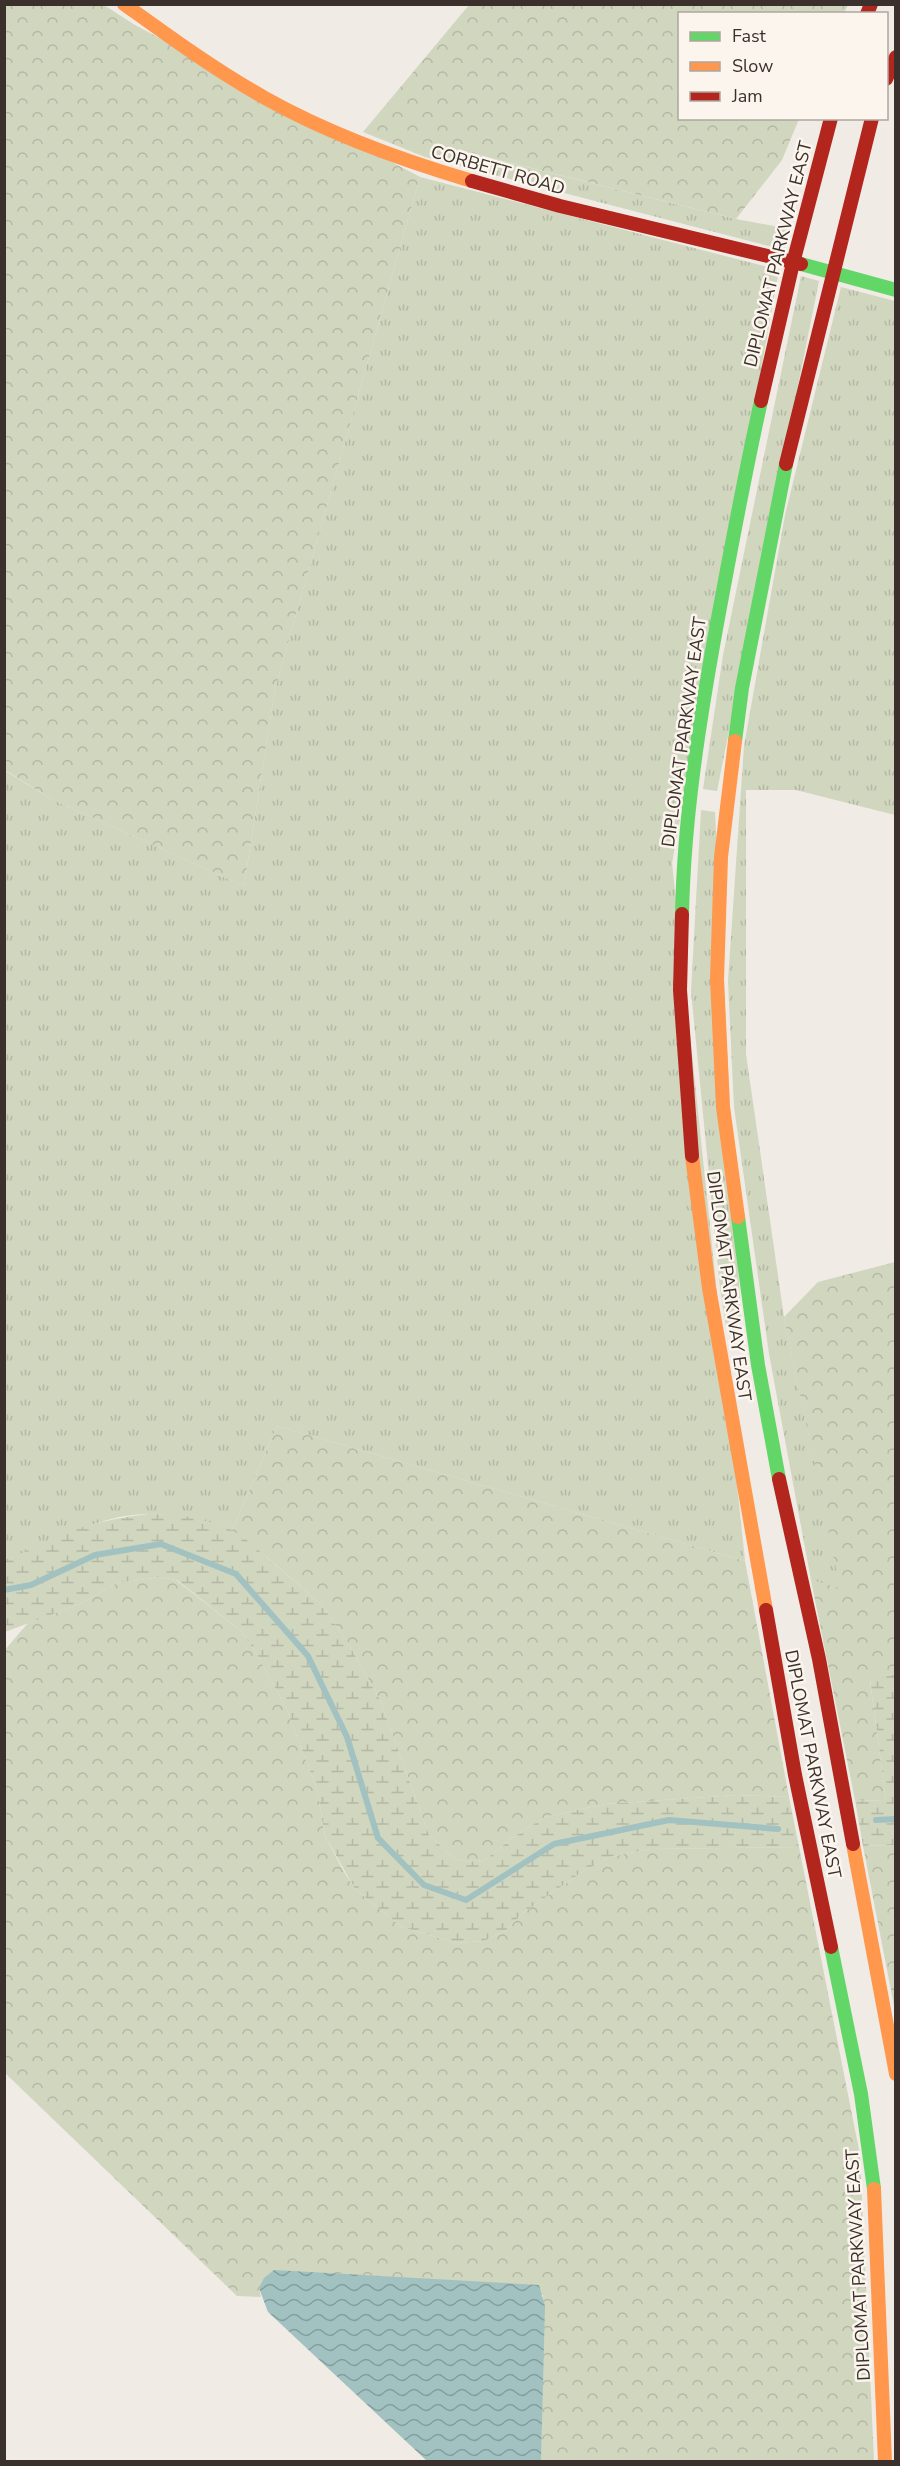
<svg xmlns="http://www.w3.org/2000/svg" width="900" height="2466" font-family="'Nunito Sans',sans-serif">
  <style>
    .grass { fill: url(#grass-tufts) }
    .forest { fill: url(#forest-crowns) }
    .wetland { fill: url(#wetland-marsh) }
    .water { fill: url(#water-waves) }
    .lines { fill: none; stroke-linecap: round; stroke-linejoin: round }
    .stream { stroke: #a1c2c1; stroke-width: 6 }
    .fast { stroke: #63d668; stroke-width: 14 }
    .slow { stroke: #ff974d; stroke-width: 14 }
    .jam { stroke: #b3261e; stroke-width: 14 }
    .labels { text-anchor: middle; stroke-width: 5; stroke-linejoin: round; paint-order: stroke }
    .street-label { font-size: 18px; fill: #3b302b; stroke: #fbf5ee }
  </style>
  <defs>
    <pattern id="grass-tufts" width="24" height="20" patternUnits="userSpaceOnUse" patternTransform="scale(1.5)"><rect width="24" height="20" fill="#d1d6bf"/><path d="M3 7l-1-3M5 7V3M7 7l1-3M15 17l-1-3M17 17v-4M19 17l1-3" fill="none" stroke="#b4b8a4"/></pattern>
    <pattern id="forest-crowns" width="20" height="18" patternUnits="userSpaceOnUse" patternTransform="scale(1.5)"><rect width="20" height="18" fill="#d1d6bf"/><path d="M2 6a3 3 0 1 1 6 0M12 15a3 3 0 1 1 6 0" fill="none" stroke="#b4b8a4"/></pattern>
    <pattern id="wetland-marsh" width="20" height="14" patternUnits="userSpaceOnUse" patternTransform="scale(1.5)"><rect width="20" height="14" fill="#d1d6bf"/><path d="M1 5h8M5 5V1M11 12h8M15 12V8" fill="none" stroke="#b4b8a4"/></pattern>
    <pattern id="water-waves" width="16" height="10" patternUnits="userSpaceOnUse" patternTransform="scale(1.5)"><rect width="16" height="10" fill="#a1c2c1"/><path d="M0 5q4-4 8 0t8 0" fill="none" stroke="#849e9d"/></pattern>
  </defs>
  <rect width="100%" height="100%" fill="#f0ebe5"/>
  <!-- grass -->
  <g class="grass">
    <polygon points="429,143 736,219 790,229 784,250 425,157"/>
    <path d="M420,177l359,93 -107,593 73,698 -468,-135 -45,105 -10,-6c-24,-4 -49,-11 -73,-11 -52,0 -97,30 -144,46l-1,-790 47,29 193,87 31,-197z"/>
    <polygon points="801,276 819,281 717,791 703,789 723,655"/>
    <polygon points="841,287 895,301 895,815 796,790 746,790 746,1054 784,1317 841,1589 811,1580 769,1354 734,1107 728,981 744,746 785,515"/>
    <polygon points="701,810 715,812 741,1323 726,1326 720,1288 691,991"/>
  </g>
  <!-- forest -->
  <g class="forest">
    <polygon points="4,5 104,5 135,25 420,177 275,689 244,886 51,799 5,770"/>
    <polygon points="469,5 848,5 844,13 680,14 680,118 799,119 782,160 736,219 430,143 425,157 363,132"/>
    <polygon points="895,1262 895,1675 885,1674 870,1681 886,1801 855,1800 811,1580 840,1588 784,1317 818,1282"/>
    <polygon points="277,1426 745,1561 789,1797 736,1795 605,1804 545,1817 512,1838 485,1860 467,1862 454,1859 429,1835 380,1700 348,1643 322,1605 268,1558 232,1531"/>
    <polygon points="160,1577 176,1580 241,1631 258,1656 287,1710 317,1789 325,1836 343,1870 355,1889 402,1927 457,1943 484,1941 505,1931 523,1913 582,1872 610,1857 650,1849 799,1847 860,2155 874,2461 541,2461 543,2295 259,2288 261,2297 237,2296 5,2073 4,1651 28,1623 82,1603 117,1583"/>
    <polygon points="895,1845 895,2011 863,1846"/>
  </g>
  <!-- wetland -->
  <g class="wetland">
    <path d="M149,1514l32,1 41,10 19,10 81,70 26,38 32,57 49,135 25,24 13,3 18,-2 27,-22 33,-21 60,-13 131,-9 53,2 10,50 -149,2 -40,8 -28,15 -59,41 -18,18 -21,10 -27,2 -55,-16 -47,-38 -30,-53 -8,-47 -30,-79 -29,-54 -17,-25 -64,-51 -17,-3 -43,6 -35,20 -77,29 -1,-72c20,-6 37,-17 55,-25 29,-11 60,-18 90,-21z"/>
    <polygon points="885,1674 895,1675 895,1845 863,1846 855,1800 886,1801 870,1680"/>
  </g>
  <!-- water -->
  <polygon class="water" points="274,2270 539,2285 545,2306 541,2461 427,2461 268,2312 259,2288 264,2278"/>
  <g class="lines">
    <!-- stream -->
    <g class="stream">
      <polyline points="4,1590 31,1585 95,1555 161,1544 236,1574 308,1656 347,1737 378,1838 424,1885 466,1900 554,1844 669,1820 778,1829"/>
      <polyline points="876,1820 896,1819"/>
    </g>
    <!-- fast -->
    <g class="fast">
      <polyline points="801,264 896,290"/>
      <polyline points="735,741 742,688 786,464"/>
      <path d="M682,914c2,-96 17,-191 34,-285 14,-76 28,-152 45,-228"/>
      <polyline points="738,1217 758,1365 779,1479"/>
      <polyline points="831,1947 861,2094 874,2189"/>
    </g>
    <!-- slow -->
    <g class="slow">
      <path d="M124,4c46,33 91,66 141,94 64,36 136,62 207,83"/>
      <polyline points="735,741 721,857 717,979 723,1107 738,1217"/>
      <polyline points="692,1156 709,1288 766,1610"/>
      <polyline points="853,1844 896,2074"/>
      <polyline points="874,2189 885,2462"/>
    </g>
    <!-- jam -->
    <g class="jam">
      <polyline points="867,14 871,4"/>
      <polyline points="886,79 896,57"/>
      <polyline points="472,181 560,206 801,264"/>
      <polyline points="761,401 793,263 831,118"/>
      <polyline points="786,464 872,118"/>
      <polyline points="682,914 680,990 692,1156"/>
      <polyline points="779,1479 819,1659 853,1844"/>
      <polyline points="766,1610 795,1775 831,1947"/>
    </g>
  </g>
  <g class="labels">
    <!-- street labels -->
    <g class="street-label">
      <text transform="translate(498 170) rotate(16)" y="6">CORBETT ROAD</text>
      <text transform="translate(778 254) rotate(-76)" y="6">DIPLOMAT PARKWAY EAST</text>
      <text transform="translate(684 732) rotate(-82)" y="6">DIPLOMAT PARKWAY EAST</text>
      <text transform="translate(729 1286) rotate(82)" y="6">DIPLOMAT PARKWAY EAST</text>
      <text transform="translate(813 1764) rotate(79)" y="6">DIPLOMAT PARKWAY EAST</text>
      <text transform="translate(858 2265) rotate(-93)" y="6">DIPLOMAT PARKWAY EAST</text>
    </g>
  </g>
  <!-- border -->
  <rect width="900" height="2466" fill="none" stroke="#3b302b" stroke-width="12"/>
  <!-- legend -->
  <rect x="678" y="12" width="210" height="108" fill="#fbf5ee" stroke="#aea6a0" stroke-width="1.5"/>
  <rect x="690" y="32" width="30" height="9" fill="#63d668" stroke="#aea6a0" stroke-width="1.5"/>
  <text x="732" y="42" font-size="18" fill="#3b302b">Fast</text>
  <rect x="690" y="62" width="30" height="9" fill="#ff974d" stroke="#aea6a0" stroke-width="1.5"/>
  <text x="732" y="72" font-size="18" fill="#3b302b">Slow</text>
  <rect x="690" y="92" width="30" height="9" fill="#b3261e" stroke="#aea6a0" stroke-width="1.5"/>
  <text x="732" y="102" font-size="18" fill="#3b302b">Jam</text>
</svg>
